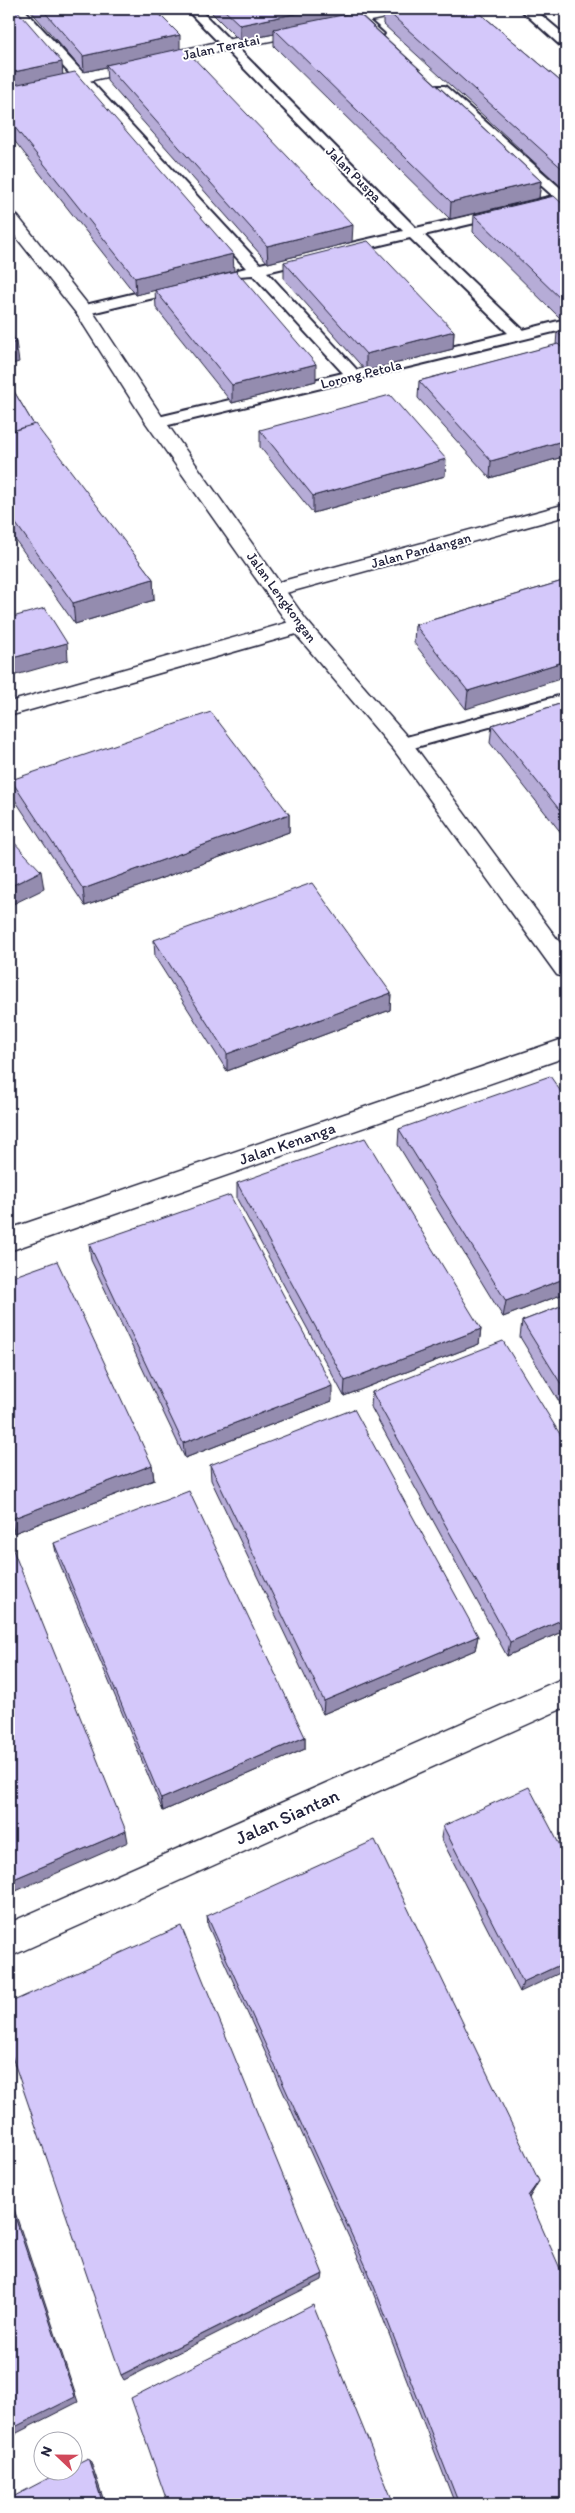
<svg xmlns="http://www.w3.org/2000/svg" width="575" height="2513" font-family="Itim,sans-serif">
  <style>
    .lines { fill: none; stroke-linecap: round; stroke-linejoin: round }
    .lane-casing { stroke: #22223b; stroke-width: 4 }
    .street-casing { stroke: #22223b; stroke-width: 3 }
    .secondary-casing { stroke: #22223b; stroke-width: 3 }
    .lane { fill: #fff; fill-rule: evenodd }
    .street { fill: #fff; fill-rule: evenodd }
    .secondary { fill: #fff; fill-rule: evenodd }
    .wall { fill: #b6acd7; stroke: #22223b }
    .shaded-wall { fill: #948caf; stroke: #22223b }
    .building { fill: #d4c8fa; stroke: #22223b }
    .labels { text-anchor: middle; stroke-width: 4; stroke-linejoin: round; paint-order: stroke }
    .far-street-label { font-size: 14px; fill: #22223b; stroke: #fff }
    .street-label { font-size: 16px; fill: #22223b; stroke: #fff }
    .near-street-label { font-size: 19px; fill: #22223b; stroke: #fff }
  </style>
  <rect width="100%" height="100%" fill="#fff"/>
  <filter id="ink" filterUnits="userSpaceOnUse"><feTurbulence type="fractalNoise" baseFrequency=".02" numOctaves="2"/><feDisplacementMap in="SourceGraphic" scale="10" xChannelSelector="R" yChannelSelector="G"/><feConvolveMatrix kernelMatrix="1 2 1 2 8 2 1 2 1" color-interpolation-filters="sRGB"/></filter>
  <g filter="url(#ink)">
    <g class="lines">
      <!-- lane casing -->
      <g class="lane-casing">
        <g id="lane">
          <path d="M11,9h13l236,255 143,-33 -217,-222h13l217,219 137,-32 -120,-107 2,-3h10l121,107v11l-6,-1 -136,32 99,95 43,-11v10l-410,99 -6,-1 -2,-4 2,-4 193,-46 -90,-98 -15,1 -3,-3 3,-3 8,-2zM410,238l98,95 -151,37 -90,-98z"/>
          <polygon points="343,9 356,9 384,34 377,38 372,37"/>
          <polygon points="520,9 534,9 566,36 566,47 561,46"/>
          <polygon points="186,281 194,286 191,289 83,315 75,310 77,307"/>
          <polygon points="566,694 566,706 402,751 395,750 392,745 395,740"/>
        </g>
      </g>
      <!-- street casing -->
      <g class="street-casing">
        <g id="street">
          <polygon points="384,9 413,9 405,14 226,50 9,99 9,89 226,40"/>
          <polygon points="566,504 566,516 275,596 268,595 265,590 268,585"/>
          <polygon points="300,619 307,621 311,626 307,631 9,716 9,702"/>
          <polygon points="566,1038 566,1057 9,1251 9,1229"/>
          <polygon points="566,1677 566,1707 9,1957 9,1923"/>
        </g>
      </g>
      <!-- secondary casing -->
      <g class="secondary-casing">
        <polygon id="secondary" points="9,212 15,213 89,306 165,421 307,621 410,740 566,951 566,978 557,975 394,750 293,631 146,423 76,313 9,228"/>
      </g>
      <!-- lane -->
      <use href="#lane" class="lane"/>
      <!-- street -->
      <use href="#street" class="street"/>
      <!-- secondary -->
      <use href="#secondary" class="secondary"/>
    </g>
    <!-- wall -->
    <g class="wall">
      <polygon points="9,9 63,74 234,271 316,381 232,403 156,308 155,290 136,295 9,134"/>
      <polygon points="29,9 154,9 180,49 352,242 268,263 107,81 106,67 84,72"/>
      <polygon points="208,9 348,9 348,14 356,12 353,9 475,9 566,86 566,191 383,24 383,10 360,14 541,181 539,198 450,219 274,46 274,34 240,41"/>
      <polygon points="554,196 566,319 562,320 473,232 474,215"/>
      <polygon points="284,262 454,331 453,349 366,371 284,279"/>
      <polygon points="566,330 566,456 490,478 418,398 419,381 556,345 557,332"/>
      <polygon points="9,383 34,425 153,579 154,600 75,624 9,531"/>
      <polygon points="260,430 445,476 313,513 260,447"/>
      <polygon points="566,580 466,709 414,643 415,625"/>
      <polygon points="566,702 566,839 490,743 492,725"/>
      <polygon points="11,780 289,814 289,832 85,906 13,797"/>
      <polygon points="154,940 391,993 390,1010 227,1071 155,957"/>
      <polygon points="566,1099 566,1293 503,1317 398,1145 399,1129"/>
      <polygon points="237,1183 481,1329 479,1344 344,1396 237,1199"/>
      <polygon points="89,1244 332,1401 185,1458 91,1260"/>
      <polygon points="9,1278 152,1465 154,1480 14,1533 9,1520"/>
      <polygon points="566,1304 566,1413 520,1337 522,1321"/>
      <polygon points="372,1392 566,1444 566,1630 507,1656 371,1407"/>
      <polygon points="210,1465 478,1636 475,1650 323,1714 211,1480"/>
      <polygon points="54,1543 305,1737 305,1749 163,1811 57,1557"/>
      <polygon points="443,1826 566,1857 520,1992 441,1838"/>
      <polygon points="207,1916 535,2188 529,2198 566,2504 455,2504 367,2277 208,1926"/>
    </g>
    <!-- shaded-wall -->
    <g class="shaded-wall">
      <polygon points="318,9 348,9 348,19 274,29 274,34 240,41 240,25"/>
      <polygon points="359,9 383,9 383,10 359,15"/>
      <polygon points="180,35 180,52 106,65 106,67 84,72 83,56"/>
      <polygon points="62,62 63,78 9,90 9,73"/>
      <polygon points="541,181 539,198 450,219 451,202"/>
      <polygon points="353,225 352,242 268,263 267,246"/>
      <polygon points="233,254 234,271 136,295 135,278"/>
      <polygon points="564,302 566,302 566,319 562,320"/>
      <polygon points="454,331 453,349 366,371 366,354"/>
      <polygon points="16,342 19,362 9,365 9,344"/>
      <polygon points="316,364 316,381 232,403 232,385"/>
      <polygon points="566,440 566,456 490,478 491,461"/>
      <polygon points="446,459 445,476 313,513 313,496"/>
      <polygon points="153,579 154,600 75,624 73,603"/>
      <polygon points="67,643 68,660 9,677 9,659"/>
      <polygon points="566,661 566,677 466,709 468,691"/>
      <polygon points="289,814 289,832 85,906 83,889"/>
      <polygon points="41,871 44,889 9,906 9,887"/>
      <polygon points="391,993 390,1010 227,1071 227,1054"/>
      <polygon points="566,1278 566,1293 503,1317 506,1301"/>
      <polygon points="481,1329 479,1344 344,1396 345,1381"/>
      <polygon points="332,1386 332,1401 185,1458 183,1443"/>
      <polygon points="152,1465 154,1480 14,1533 11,1519"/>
      <polygon points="566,1618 566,1630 507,1656 510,1642"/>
      <polygon points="478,1636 475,1650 323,1714 324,1701"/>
      <polygon points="305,1737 305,1749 163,1811 161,1799"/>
      <polygon points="126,1831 128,1842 9,1894 9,1881"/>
      <polygon points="566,1962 566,1970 520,1992 523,1982"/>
      <polygon points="539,2181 535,2188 525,2204 528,2196"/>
      <polygon points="9,2194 78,2402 9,2437"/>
      <polygon points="323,2274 322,2280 124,2380 121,2375"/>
      <polygon points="88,2458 91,2462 105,2504 103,2504"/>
    </g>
    <!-- building -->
    <g class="building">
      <polygon points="9,9 16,9 62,62 9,73"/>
      <polygon points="42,9 154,9 180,35 83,56"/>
      <polygon points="223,9 318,9 240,25"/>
      <polygon points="385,9 475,9 566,86 566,172"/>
      <polygon points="357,12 541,181 451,202 274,29"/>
      <polygon points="184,48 353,225 267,246 106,65"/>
      <polygon points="75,72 233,254 135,278 9,120 9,86"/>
      <polygon points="554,196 566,207 566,302 564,302 474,215"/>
      <polygon points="368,241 454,331 366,354 284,262"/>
      <polygon points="236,271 316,364 232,385 155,290"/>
      <polygon points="9,330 16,342 9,344"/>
      <polygon points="566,330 566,341 557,332"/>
      <polygon points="558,344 566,352 566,440 491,461 419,381"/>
      <polygon points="9,383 34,425 9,432"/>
      <polygon points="390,395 446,459 313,496 260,430"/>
      <polygon points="35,424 153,579 73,603 9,514 9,432"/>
      <polygon points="566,580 566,661 468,691 415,625"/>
      <polygon points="45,608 67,643 9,659 9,618"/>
      <polygon points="566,702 566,818 492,725"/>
      <polygon points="211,712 289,814 83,889 11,780"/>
      <polygon points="9,837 41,871 9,887"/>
      <polygon points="312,883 391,993 227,1054 154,940"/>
      <polygon points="550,1076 566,1099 566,1278 506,1301 399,1129"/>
      <polygon points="365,1138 481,1329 345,1381 237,1183"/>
      <polygon points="230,1195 332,1386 183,1443 89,1244"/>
      <polygon points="57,1261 152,1465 11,1519 9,1514 9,1278"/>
      <polygon points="566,1304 566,1392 522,1321"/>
      <polygon points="503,1341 566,1444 566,1618 510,1642 372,1392"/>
      <polygon points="354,1409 478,1636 324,1701 210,1465"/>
      <polygon points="189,1491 305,1737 161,1799 54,1543"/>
      <polygon points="13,1550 126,1831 9,1881 9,1552"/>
      <polygon points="529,1787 566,1857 566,1962 523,1982 443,1826"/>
      <polygon points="375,1840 539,2181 528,2196 566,2282 566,2504 459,2504 368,2271 207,1916"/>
      <polygon points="181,1926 323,2274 121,2375 9,2048 9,2003"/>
      <polygon points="9,2199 75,2397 9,2430"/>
      <polygon points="313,2305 394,2504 168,2504 131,2398"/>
      <polygon points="88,2458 103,2504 9,2504 9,2499 64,2470 72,2470 72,2466"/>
    </g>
  </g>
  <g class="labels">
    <!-- far-street labels -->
    <g class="far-street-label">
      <text transform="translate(221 47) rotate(-12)" y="5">Jalan Teratai</text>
      <text transform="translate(354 174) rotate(45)" y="5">Jalan Puspa</text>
      <text transform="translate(361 374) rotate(-14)" y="5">Lorong Petola</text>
      <text transform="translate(421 550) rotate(-15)" y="5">Jalan Pandangan</text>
      <text transform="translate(282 597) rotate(54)" y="5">Jalan Lengkongan</text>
    </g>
    <!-- street labels -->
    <g class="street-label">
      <text transform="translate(287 1143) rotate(-19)" y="6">Jalan Kenanga</text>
    </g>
    <!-- near-street labels -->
    <g class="near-street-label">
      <text transform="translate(287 1816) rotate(-24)" y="7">Jalan Siantan</text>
    </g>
  </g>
  <!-- margin -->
  <rect width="575" height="2513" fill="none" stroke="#fff" stroke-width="30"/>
  <rect x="15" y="15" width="545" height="2483" fill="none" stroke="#22223b" stroke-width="2" filter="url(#ink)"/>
  <!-- north arrow -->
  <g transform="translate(58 2456) rotate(292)"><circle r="24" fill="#ffffff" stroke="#a7a7b1"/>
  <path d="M0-4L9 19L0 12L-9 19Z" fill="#d1495b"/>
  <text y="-8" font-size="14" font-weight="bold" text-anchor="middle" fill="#22223b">N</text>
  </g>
</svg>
